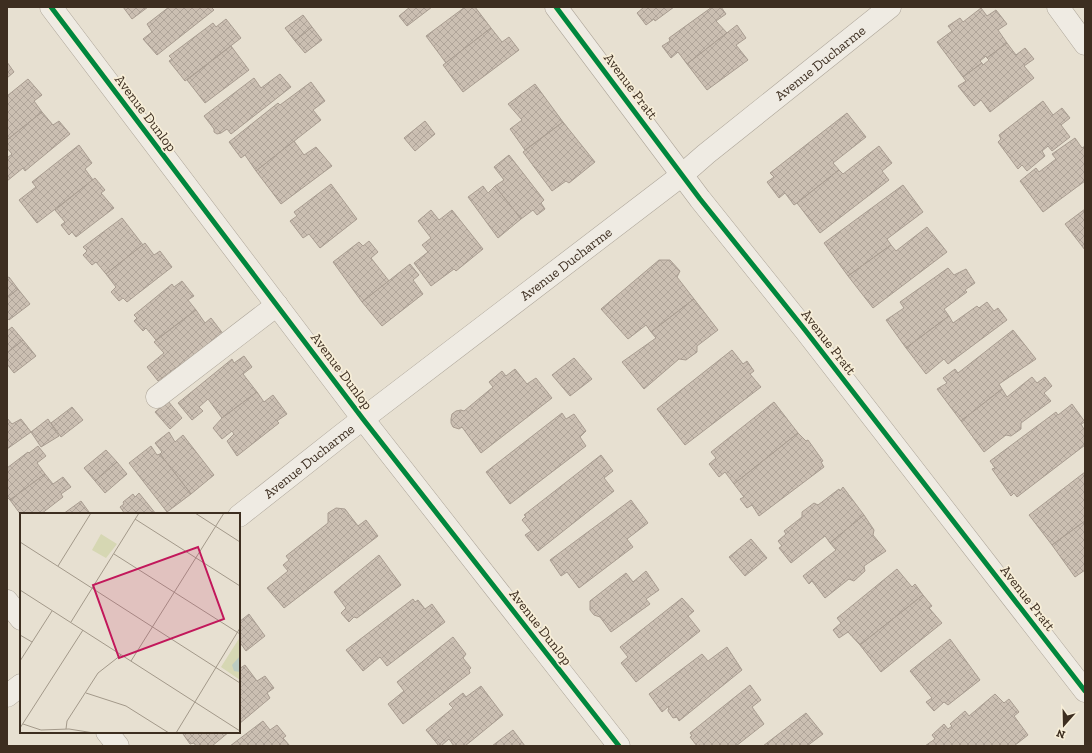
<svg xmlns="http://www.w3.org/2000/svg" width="1092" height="753" font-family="'Zilla Slab',serif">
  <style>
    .building { fill: url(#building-cross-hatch); stroke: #a89c90 }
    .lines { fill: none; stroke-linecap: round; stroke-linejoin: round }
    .minor-casing { stroke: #ada599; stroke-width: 23 }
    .minor { stroke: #efebe3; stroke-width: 22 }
    .cycleway-casing { stroke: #f7eed8; stroke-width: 8 }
    .cycleway { stroke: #00873e; stroke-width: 5 }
    .labels { text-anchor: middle; stroke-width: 3.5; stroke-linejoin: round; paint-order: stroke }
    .street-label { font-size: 14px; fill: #3d2e20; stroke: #f7eed8 }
    .inset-road { fill: none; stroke: #a3998a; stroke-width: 1 }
    .view { fill: #c2185b; fill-opacity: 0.15; stroke: #c2185b; stroke-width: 2 }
    .inset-edge { fill: none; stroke: #3d2e20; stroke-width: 2 }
  </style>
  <defs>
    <pattern id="building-cross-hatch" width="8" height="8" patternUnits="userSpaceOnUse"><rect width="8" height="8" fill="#cbbfb2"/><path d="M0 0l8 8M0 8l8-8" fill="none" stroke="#afa499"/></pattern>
  </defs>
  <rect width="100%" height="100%" fill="#e7e0d1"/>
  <!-- building -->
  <g class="building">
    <polygon points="123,7 148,7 132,19"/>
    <polygon points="169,7 211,7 214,10 157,55 143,39 152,32 147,24"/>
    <polygon points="410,7 432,7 407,26 399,16"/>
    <polygon points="465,7 475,7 491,28 446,63 426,36"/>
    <polygon points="644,7 674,7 655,21 654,19 646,25 637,13"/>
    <polygon points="712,7 721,7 726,14 716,21 727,33 687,64 678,52 671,58 662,46 670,41 669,38"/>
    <polygon points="981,8 987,16 996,10 1007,24 998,30 1007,43 987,58 986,56 980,61 982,63 963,77 937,42 952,31 948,26 960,18 963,22"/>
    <polygon points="303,15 312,27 295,41 285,28"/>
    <polygon points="226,19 241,38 185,81 169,61 172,59 169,56 213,23 216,27"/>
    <polygon points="737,25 746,38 736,45 748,60 707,90 687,64"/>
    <polygon points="312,27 322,40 305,53 295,41"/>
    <polygon points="491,28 502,42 509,37 519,50 463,92 443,65"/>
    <polygon points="1007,43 1016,55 1025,48 1034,59 1024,66 1034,78 990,112 981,100 974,106 958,86 966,81 963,77 982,63 983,65 989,60 987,58"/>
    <polygon points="231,46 249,70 205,103 187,80"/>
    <polygon points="7,62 14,72 7,78"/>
    <polygon points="280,74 291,87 231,134 227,129 221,133 217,134 214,132 214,129 204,116 254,78 261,88"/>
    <polygon points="28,79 42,95 34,101 42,112 7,140 7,96"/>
    <polygon points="311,82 325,101 313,110 321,120 256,171 245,155 241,158 229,142 278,103 280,105"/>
    <polygon points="535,84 563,122 525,150 510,129 522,120 508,104"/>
    <polygon points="1043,101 1053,115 1062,108 1070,118 1061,125 1070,137 1052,151 1048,146 1042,151 1045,156 1027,171 1022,165 1018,169 998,142 1001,139 999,135"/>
    <polygon points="42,112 53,125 59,121 70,134 25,171 23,168 7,181 7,158 12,154 7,148 7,140"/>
    <polygon points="847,113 866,137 833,163 839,170 797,203 794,205 785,193 779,198 767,182 774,177 770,173"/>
    <polygon points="425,121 435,134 415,151 404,138"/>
    <polygon points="563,122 595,162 569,183 566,181 552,191 523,152"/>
    <polygon points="1075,138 1082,148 1085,146 1085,181 1043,212 1020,181 1036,168 1039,172 1056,159 1052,154"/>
    <polygon points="294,141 304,155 316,147 332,166 281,204 256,171"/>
    <polygon points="79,145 92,163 85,169 93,180 37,223 19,200 36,187 32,182"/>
    <polygon points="879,146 892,163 882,171 889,180 820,233 797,203 839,170 843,174"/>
    <polygon points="509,155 544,200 541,203 545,209 537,215 533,210 521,219 495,186 504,180 494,167"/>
    <polygon points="95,178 105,190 101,193 114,208 76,237 72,232 69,235 61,225 65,222 55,210"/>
    <polygon points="331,184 357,219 320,248 309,234 303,238 290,221 297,216 294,212"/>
    <polygon points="903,185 923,212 887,239 891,245 848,276 824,243"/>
    <polygon points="483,186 488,193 495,186 521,219 498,238 468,197"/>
    <polygon points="1085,209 1085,250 1065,224"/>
    <polygon points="431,210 439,220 452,210 483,249 456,271 454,269 431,286 414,263 428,252 422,245 431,238 418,221"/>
    <polygon points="122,218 143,245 106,274 96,262 92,265 83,255 87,251 83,247"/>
    <polygon points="927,227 947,252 873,308 848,276 891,245 896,251"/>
    <polygon points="369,241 378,252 371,258 389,281 362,302 333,262 359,242 363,246"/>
    <polygon points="145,243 154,255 160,251 172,267 127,302 123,298 119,301 111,292 116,287 106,274"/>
    <polygon points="659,260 670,260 680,271 677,277 694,299 651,332 646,325 628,339 601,309"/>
    <polygon points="410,264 419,275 413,280 423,294 382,326 362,302"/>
    <polygon points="948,268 954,275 966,269 975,283 965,290 967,292 944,309 949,316 906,348 886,320 904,308 900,302"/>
    <polygon points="9,277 18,289 7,298 7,278"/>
    <polygon points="182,281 194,296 188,300 196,310 156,340 146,328 143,331 134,321 137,318 134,315 172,284 174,287"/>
    <polygon points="18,289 30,304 9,320 7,318 7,298"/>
    <polygon points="694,299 718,330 697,346 697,352 686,360 679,359 644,389 622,362 656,338 651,332"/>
    <polygon points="987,302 994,311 998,308 1007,320 948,364 944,359 926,374 906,348 949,316 953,323 977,306 979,308"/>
    <polygon points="196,310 205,323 211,318 224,335 177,370 175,368 158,381 147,367 164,353 154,342"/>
    <polygon points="12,327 23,340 7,353 7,331"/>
    <polygon points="1013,330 1036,359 999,384 1002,389 961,421 937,389 947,383 943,378 955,369 958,373"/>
    <polygon points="23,340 36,356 14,373 7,364 7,353"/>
    <polygon points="732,350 743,364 747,361 754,371 750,374 761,387 685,445 657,409"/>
    <polygon points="244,356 252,367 243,374 257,392 222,418 208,399 199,407 203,411 192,420 178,403 232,359 234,363"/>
    <polygon points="574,358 592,379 570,396 552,375"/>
    <polygon points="515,369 527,384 536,378 552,398 481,453 462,427 459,429 453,427 451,423 451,419 452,414 456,411 461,410 464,411 493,387 489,382 502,371 506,376"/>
    <polygon points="1032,377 1037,383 1045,377 1052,386 1044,393 1051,401 1021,423 1021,429 1011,436 1006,435 984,452 961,421 1002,389 1007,397"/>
    <polygon points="257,392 264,402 273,395 287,414 277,421 279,423 237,456 227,441 234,434 232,431 222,439 213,428 222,418"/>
    <polygon points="168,401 182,418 170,429 155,412"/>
    <polygon points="774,402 798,433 734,484 725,472 719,477 709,464 716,458 711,452"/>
    <polygon points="1072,404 1085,422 1081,424 1085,431 1085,445 1017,497 1014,493 1011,496 992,469 995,468 990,461 1056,412 1058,415"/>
    <polygon points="72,407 83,420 61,437 51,423"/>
    <polygon points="562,413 566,419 574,414 586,431 580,437 586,446 510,504 486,472"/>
    <polygon points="7,418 12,424 21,419 31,432 7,449"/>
    <polygon points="48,419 59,436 41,447 31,432"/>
    <polygon points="169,432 175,442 183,435 214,475 191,494 160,454 162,452 155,443"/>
    <polygon points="798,433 806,441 808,440 823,461 821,462 824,467 759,516 752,505 747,508 740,499 744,497 734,484"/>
    <polygon points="38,446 46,456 37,463 45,474 10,500 7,497 7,468 28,452 29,453"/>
    <polygon points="151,446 157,455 160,454 191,494 167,512 129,463"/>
    <polygon points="106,450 117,462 95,481 84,468"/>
    <polygon points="601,455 613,471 604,478 614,491 538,551 525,535 531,531 522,520 526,516 524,515"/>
    <polygon points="117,462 127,474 105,493 95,481"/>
    <polygon points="1085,472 1085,521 1052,545 1029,515"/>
    <polygon points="45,474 53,484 63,477 71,487 61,494 63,497 41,514 21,514 21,515 10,500"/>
    <polygon points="843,487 864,515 830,543 825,536 791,563 779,548 782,546 778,541 786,534 784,531 802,517 802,512 814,503 818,505 839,489 840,491"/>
    <polygon points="139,493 156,514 125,514 120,507 124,504 123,502 133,494 135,497"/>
    <polygon points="631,500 648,523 627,539 633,547 579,588 567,572 561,576 550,560"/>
    <polygon points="81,501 89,512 87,514 63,514"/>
    <polygon points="336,508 345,509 358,526 366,520 378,536 284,608 267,588 288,571 283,565 289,560 286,556 328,523 328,513"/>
    <polygon points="864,515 874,530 873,535 886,551 864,566 865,571 854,581 849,579 825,598 812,581 809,584 803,576 836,550 830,543"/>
    <polygon points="1085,521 1085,570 1075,577 1052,545"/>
    <polygon points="751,539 767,558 745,576 729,557"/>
    <polygon points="379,555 401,585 357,618 354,617 349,622 341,613 346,608 334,592"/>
    <polygon points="897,569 912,587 915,584 923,595 860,645 848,632 839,638 833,630 841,623 837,618"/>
    <polygon points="646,571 659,590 646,599 650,604 611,632 600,617 594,615 590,610 590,601 626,573 633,582"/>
    <polygon points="923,595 932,606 929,608 942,623 881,672 860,645"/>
    <polygon points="682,598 694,611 688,616 700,631 636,682 621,663 628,657 620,647"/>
    <polygon points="413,599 415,602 418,600 425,609 432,604 445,622 387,666 380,657 363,671 346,650"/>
    <polygon points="249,614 265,636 246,651 241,644 239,646 239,622"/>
    <polygon points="453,637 466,654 463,658 471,668 469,670 470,673 403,724 388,704 404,691 397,682"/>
    <polygon points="950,639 980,680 948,705 944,702 934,711 926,702 932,698 910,671"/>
    <polygon points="727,647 742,670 679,721 677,717 673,718 668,711 669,706 662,712 649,694 702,654 708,661"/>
    <polygon points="245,665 257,681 265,676 274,688 267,693 270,698 239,724 239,669"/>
    <polygon points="750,685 761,700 752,707 764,724 736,746 701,746 700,745 697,746 690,737 692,736 690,733"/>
    <polygon points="481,686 503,715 465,746 454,746 449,739 441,746 439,746 426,730 453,708 449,704 463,693 466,697"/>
    <polygon points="995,694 1004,703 1009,699 1019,712 1014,716 1028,735 1014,746 925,746 935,739 932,735 944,724 948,729 952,726 950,724 965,711 969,716"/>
    <polygon points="806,713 823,734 807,746 800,746 799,745 798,746 763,746"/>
    <polygon points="263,721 270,730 277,725 286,736 283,738 290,746 230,746"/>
    <polygon points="513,730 525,746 492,746"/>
    <polygon points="184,732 229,732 212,746 196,746 194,743 190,744 183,734"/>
  </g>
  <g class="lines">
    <!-- minor casing -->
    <g class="minor-casing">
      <g id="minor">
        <polyline points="51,7 363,419 619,746"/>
        <polyline points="556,7 700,199 805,330 1085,691"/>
        <polyline points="1058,7 1085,44"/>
        <polyline points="157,397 277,305"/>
        <path id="s1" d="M239,516l104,-82 339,-259 24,-21 184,-147"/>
        <polyline points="7,601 21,619"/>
        <polyline points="7,696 21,685"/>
        <polyline points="107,732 118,746"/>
      </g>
    </g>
    <!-- minor -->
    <use href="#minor" class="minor"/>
    <!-- cycleway casing -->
    <g class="cycleway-casing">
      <g id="cycleway">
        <polyline points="51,7 363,419 619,746"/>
        <polyline points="556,7 700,199 805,330 1085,691"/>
      </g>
    </g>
    <!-- cycleway -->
    <use href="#cycleway" class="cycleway"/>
  </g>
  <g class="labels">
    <!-- street labels -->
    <g class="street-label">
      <text dy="5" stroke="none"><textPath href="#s1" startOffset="737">Avenue Ducharme</textPath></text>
      <text transform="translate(631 86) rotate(53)" y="5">Avenue Pratt</text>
      <text transform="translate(146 113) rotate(53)" y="5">Avenue Dunlop</text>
      <text dy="5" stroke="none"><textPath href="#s1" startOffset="413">Avenue Ducharme</textPath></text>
      <text transform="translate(829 342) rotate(52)" y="5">Avenue Pratt</text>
      <text transform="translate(342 371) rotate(53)" y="5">Avenue Dunlop</text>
      <text dy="5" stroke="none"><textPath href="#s1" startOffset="89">Avenue Ducharme</textPath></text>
      <text transform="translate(1028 598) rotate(52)" y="5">Avenue Pratt</text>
      <text transform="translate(541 627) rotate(52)" y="5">Avenue Dunlop</text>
    </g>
  </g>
  <!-- overview -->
  <g transform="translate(20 513)">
    <rect width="220" height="220" fill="#e7e0d1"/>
    <path d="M81,21l16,10 -11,14 -14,-8zM220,124v43l-19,-13z" fill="#d6d7b3"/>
    <path d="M220,143v16l-6,-1 -2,-6z" fill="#bcccc2"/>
    <path class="inset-road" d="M175,0l45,29M115,6l105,67M0,29l220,141M94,41l126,80M38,53l33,-53M0,77l220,141M51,109l68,-109M0,122l12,7M0,148l32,-50M111,148l93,-148M66,180l40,13 43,27M3,211l18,6 28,-1 25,4M0,215l63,-98M46,216l1,-8 31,-48 23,-18M156,220l64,-105"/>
    <path class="view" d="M178,34l26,72 -105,39 -26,-73z"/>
    <rect width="220" height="220" class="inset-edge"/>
  </g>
  <!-- border -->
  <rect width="1092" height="753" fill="none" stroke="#3d2e20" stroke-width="16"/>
  <!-- north arrow -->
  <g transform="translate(1064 725) rotate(200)" stroke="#f7eed8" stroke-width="3" paint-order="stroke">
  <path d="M0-3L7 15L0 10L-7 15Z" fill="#3d2e20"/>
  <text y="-6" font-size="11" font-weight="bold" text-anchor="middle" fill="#3d2e20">N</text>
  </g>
</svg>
